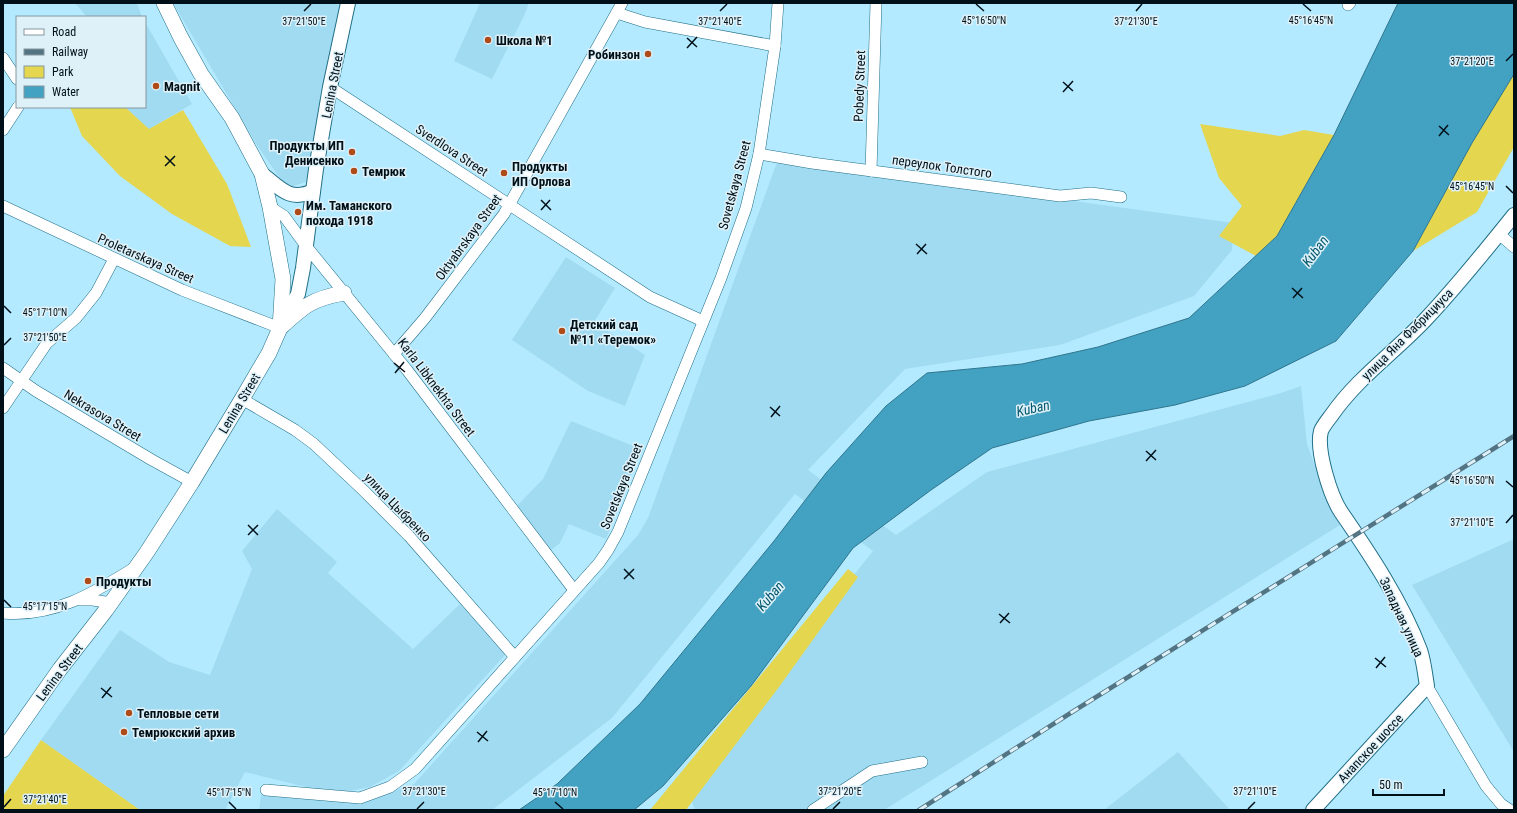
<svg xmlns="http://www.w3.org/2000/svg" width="1517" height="813" font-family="'Roboto Condensed',sans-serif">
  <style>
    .built { fill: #a0dbf2 }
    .green { fill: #e4d64e }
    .water { fill: #43a1c1; stroke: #2f768e }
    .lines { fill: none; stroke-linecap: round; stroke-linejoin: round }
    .minor-casing { stroke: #206f87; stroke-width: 12 }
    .tertiary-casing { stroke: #206f87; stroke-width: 16 }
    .secondary-casing { stroke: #206f87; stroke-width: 16 }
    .minor { stroke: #fff; stroke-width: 11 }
    .tertiary { stroke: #fff; stroke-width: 14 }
    .secondary { stroke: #fff; stroke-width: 15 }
    .rail-casing { stroke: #537482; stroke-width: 4.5 }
    .rail { stroke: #dff1f8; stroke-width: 3; stroke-dasharray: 9; stroke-linecap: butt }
    .ticks { fill: none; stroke: #001018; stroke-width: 1.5 }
    .poi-dot { fill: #af4b18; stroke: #dff1f8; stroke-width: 1.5 }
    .labels { text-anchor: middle; stroke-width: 3; stroke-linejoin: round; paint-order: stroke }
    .poi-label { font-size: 13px; font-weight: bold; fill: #001018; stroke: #dff1f8; text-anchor: start }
    .street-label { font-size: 13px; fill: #001018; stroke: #dff1f8 }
    .water-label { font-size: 14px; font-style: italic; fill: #03566d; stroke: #dff1f8 }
    .ticks-label { font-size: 10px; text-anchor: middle; fill: #001018; stroke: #dff1f8; stroke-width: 3; stroke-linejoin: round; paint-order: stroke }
  </style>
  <rect width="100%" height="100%" fill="#b4eaff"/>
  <!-- built -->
  <g class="built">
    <polygon points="75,3 137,3 142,17 87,17"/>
    <polygon points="173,3 341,3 306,182 287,188 258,147"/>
    <polygon points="480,3 529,3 523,18 492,79 454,61"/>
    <polygon points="145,22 192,104 149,129 125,107 145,107"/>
    <polygon points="777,162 875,177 1052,198 1234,223 1232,250 1194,296 1060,345 905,369 808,470 896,535 987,472 1281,393 1301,386 1307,444 1321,483 1340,525 884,810 695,810 686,785 873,551 795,494 612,718 492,810 259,810 261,795 358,803 414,784 638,535 648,518"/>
    <polygon points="566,257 615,288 594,322 645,355 625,406 588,391 512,340"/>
    <polygon points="571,421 641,449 606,539 569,524 560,543 550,551 516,507 543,479"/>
    <polygon points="277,509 337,562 328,573 413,649 460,604 506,654 399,771 370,787 345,792 322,791 245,772 225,810 140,810 41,740 120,630 169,662 210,675 252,569 242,551"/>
    <polygon points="1514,539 1514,752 1412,585"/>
    <polygon points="1178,752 1230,810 1104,810"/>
  </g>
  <!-- green -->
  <g class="green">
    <polygon points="1514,74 1514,147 1477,212 1413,251 1472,143"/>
    <polygon points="70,107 125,107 149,129 183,110 227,184 251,247 230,246 172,214 120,176 82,136"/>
    <polygon points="1200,124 1280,136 1304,130 1334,135 1277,236 1256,256 1219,236 1242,206 1219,178"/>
    <polygon points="848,569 858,577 779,687 686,810 650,810"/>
    <polygon points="41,740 140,810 3,810 3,796"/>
  </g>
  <!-- water -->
  <polygon class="water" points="1398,3 1514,3 1514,74 1472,143 1413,251 1336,341 1245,386 1175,405 1089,421 992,448 931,490 853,548 751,686 663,786 634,810 519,810 557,784 640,704 774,541 826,473 886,406 927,373 1022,364 1098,347 1189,318 1277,236 1334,135"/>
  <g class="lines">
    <!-- minor casing -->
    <g class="minor-casing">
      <g id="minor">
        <polyline points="1348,5 1350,3"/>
        <polyline points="617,13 645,22 775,46"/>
        <polyline points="3,58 17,79"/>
        <polyline points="330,87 650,297 703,321"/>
        <polyline points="3,130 18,107"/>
        <polyline points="759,154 812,163 1060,196 1091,193 1121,197"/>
        <polyline points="871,171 876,3"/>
        <polyline points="3,206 182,290 280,328"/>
        <polyline points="270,207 284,216 306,246 407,370 574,590"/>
        <polyline points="1499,234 1514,247"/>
        <polyline points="394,354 425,318 504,214 622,3"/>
        <polyline points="3,368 36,391 152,460 192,482"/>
        <polyline points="242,399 295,430 314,444 363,490 409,536 515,657"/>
        <polyline points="3,408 47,343 76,318 96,293 114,259"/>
        <polyline points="81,600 93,600 111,603"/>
        <path d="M3,613c49,5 91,-20 131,-45"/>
        <polyline points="1427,686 1486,786 1501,804 1510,810"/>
        <polyline points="266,790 360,798 390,787 415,769 599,563 608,550 618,532 721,278 746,208 759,154 775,46 778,3"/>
        <polyline points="813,810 872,771 922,762"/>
      </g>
    </g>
    <!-- tertiary casing -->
    <g class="tertiary-casing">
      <g id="tertiary">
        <path d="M262,174c18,14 27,28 51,17"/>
        <polyline points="281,325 298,294 303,268 316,169 330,87 348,3"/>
        <path d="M1313,810l114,-124c-2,-12 -3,-24 -7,-36 -18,-48 -50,-96 -79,-138 -11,-17 -25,-62 -20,-81 2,-5 7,-11 10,-15 26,-38 64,-64 95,-97 31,-33 60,-69 88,-104"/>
      </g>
    </g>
    <!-- secondary casing -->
    <g class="secondary-casing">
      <g id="secondary">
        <path d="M280,328c24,-22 31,-29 64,-35"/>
        <polyline points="3,750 60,669 106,610 147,552 192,482 242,399 269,353 280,328 283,279 270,207 262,174 232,118 201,74 181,38 164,3"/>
      </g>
    </g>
    <!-- minor -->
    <use href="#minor" class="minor"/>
    <!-- tertiary -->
    <use href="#tertiary" class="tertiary"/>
    <!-- secondary -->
    <use href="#secondary" class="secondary"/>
    <!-- rail casing -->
    <g class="rail-casing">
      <polyline id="rail" points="919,810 1069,714 1514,436"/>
    </g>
    <!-- rail -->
    <use href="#rail" class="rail"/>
  </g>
  <!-- ticks -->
  <path class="ticks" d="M976,4l8,7M1303,4l8,7M304,11l7,-7M720,11l7,-7M1136,11l6,-7M687,38l10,9M687,48l10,-11M1506,61l7,-7M1063,82l10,9M1063,92l10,-11M1439,126l10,9M1439,136l9,-11M165,156l10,10M165,166l10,-10M1506,186l7,7M541,200l10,10M541,210l9,-10M916,244l11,10M917,254l9,-10M1292,288l11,10M1293,298l9,-10M4,306l7,7M4,345l7,-7M394,363l11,9M395,373l9,-11M770,407l10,9M771,417l9,-11M1146,451l10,9M1146,461l10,-11M1506,481l7,6M1506,523l7,-8M248,525l10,10M248,535l10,-10M624,569l10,10M624,579l10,-10M4,600l7,7M999,614l11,9M1000,623l9,-10M1375,658l11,9M1376,668l9,-11M101,688l11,9M102,698l9,-11M477,732l11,9M478,742l9,-11M229,802l7,7M555,802l8,7M4,807l7,-8M417,809l7,-7M833,809l7,-7M1248,809l7,-7"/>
  <!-- markers -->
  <g class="poi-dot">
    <circle cx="488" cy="40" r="4"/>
    <circle cx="648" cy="54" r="4"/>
    <circle cx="156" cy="86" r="4"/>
    <circle cx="352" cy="152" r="4"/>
    <circle cx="354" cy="171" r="4"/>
    <circle cx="504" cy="173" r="4"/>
    <circle cx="298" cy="212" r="4"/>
    <circle cx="562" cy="331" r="4"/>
    <circle cx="88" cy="581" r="4"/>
    <circle cx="129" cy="713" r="4"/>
    <circle cx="124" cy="732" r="4"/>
  </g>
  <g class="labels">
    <!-- poi labels -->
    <g class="poi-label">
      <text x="496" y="45">Школа №1</text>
      <text x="640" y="59" text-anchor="end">Робинзон</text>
      <text x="164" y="91">Magnit</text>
      <text x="344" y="150" text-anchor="end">Продукты ИП<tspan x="344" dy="15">Денисенко</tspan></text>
      <text x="512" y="171">Продукты<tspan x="512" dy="15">ИП Орлова</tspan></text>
      <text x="362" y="176">Темрюк</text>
      <text x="306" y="210">Им. Таманского<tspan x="306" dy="15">похода 1918</tspan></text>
      <text x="570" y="329">Детский сад<tspan x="570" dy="15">№11 «Теремок»</tspan></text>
      <text x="96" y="586">Продукты</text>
      <text x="137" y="718">Тепловые сети</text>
      <text x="132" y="737">Темрюкский архив</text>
    </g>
    <!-- street labels -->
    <g class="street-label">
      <text transform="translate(332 85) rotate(-79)" y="5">Lenina Street</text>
      <text transform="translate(859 86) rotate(-88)" y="5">Pobedy Street</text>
      <text transform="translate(452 150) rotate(33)" y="5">Sverdlova Street</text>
      <text transform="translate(942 166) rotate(8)" y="5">переулок Толстого</text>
      <text transform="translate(734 185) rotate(-75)" y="5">Sovetskaya Street</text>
      <text transform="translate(468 237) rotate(-54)" y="5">Oktyabrskaya Street</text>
      <text transform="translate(146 258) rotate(24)" y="5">Proletarskaya Street</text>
      <text transform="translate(1407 334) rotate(-45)" y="5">улица Яна Фабрициуса</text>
      <text transform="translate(437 387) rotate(53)" y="5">Karla Libknekhta Street</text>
      <text transform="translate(239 403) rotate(-59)" y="5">Lenina Street</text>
      <text transform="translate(103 415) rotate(31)" y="5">Nekrasova Street</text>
      <text transform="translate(621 486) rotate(-68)" y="5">Sovetskaya Street</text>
      <text transform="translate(398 507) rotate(46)" y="5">улица Цыбренко</text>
      <text transform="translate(1402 617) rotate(65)" y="5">Западная улица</text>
      <text transform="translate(59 672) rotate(-53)" y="5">Lenina Street</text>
      <text transform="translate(1370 748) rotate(-47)" y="5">Анапское шоссе</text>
    </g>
    <!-- water labels -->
    <g class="water-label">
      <text transform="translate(1315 251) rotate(-53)" y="5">Kuban</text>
      <text transform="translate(1033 408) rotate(-12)" y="5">Kuban</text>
      <text transform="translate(770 596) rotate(-50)" y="5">Kuban</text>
    </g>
  </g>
  <g class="ticks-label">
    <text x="984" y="24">45°16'50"N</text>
    <text x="1311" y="24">45°16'45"N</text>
    <text x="304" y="25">37°21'50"E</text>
    <text x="720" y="25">37°21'40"E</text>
    <text x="1136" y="25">37°21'30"E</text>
    <text x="1472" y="65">37°21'20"E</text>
    <text x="1472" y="190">45°16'45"N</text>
    <text x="45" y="316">45°17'10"N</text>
    <text x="45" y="341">37°21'50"E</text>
    <text x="1472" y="484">45°16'50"N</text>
    <text x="1472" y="526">37°21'10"E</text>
    <text x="45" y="610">45°17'15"N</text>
    <text x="424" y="795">37°21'30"E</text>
    <text x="840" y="795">37°21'20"E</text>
    <text x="1255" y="795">37°21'10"E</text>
    <text x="229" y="796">45°17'15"N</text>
    <text x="555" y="796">45°17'10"N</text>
    <text x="45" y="803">37°21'40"E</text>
  </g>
  <!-- border -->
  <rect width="1517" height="813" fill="none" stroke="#001018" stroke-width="8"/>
  <!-- legend -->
  <rect x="16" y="16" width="130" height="92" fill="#dff1f8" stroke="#86979e"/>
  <rect x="24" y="29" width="20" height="6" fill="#ffffff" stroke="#86979e"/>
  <text x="52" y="36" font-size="12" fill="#001018">Road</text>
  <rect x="24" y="49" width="20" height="6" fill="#537482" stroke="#86979e"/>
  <text x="52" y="56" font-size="12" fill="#001018">Railway</text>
  <rect x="24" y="66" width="20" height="12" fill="#e4d64e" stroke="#86979e"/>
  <text x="52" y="76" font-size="12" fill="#001018">Park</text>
  <rect x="24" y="86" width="20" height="12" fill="#43a1c1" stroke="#86979e"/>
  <text x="52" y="96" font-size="12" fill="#001018">Water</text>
  <!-- scale -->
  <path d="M1373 789v6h71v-6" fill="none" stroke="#001018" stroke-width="2"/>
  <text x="1379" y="789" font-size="12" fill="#001018" stroke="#dff1f8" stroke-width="3" paint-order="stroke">50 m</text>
</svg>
